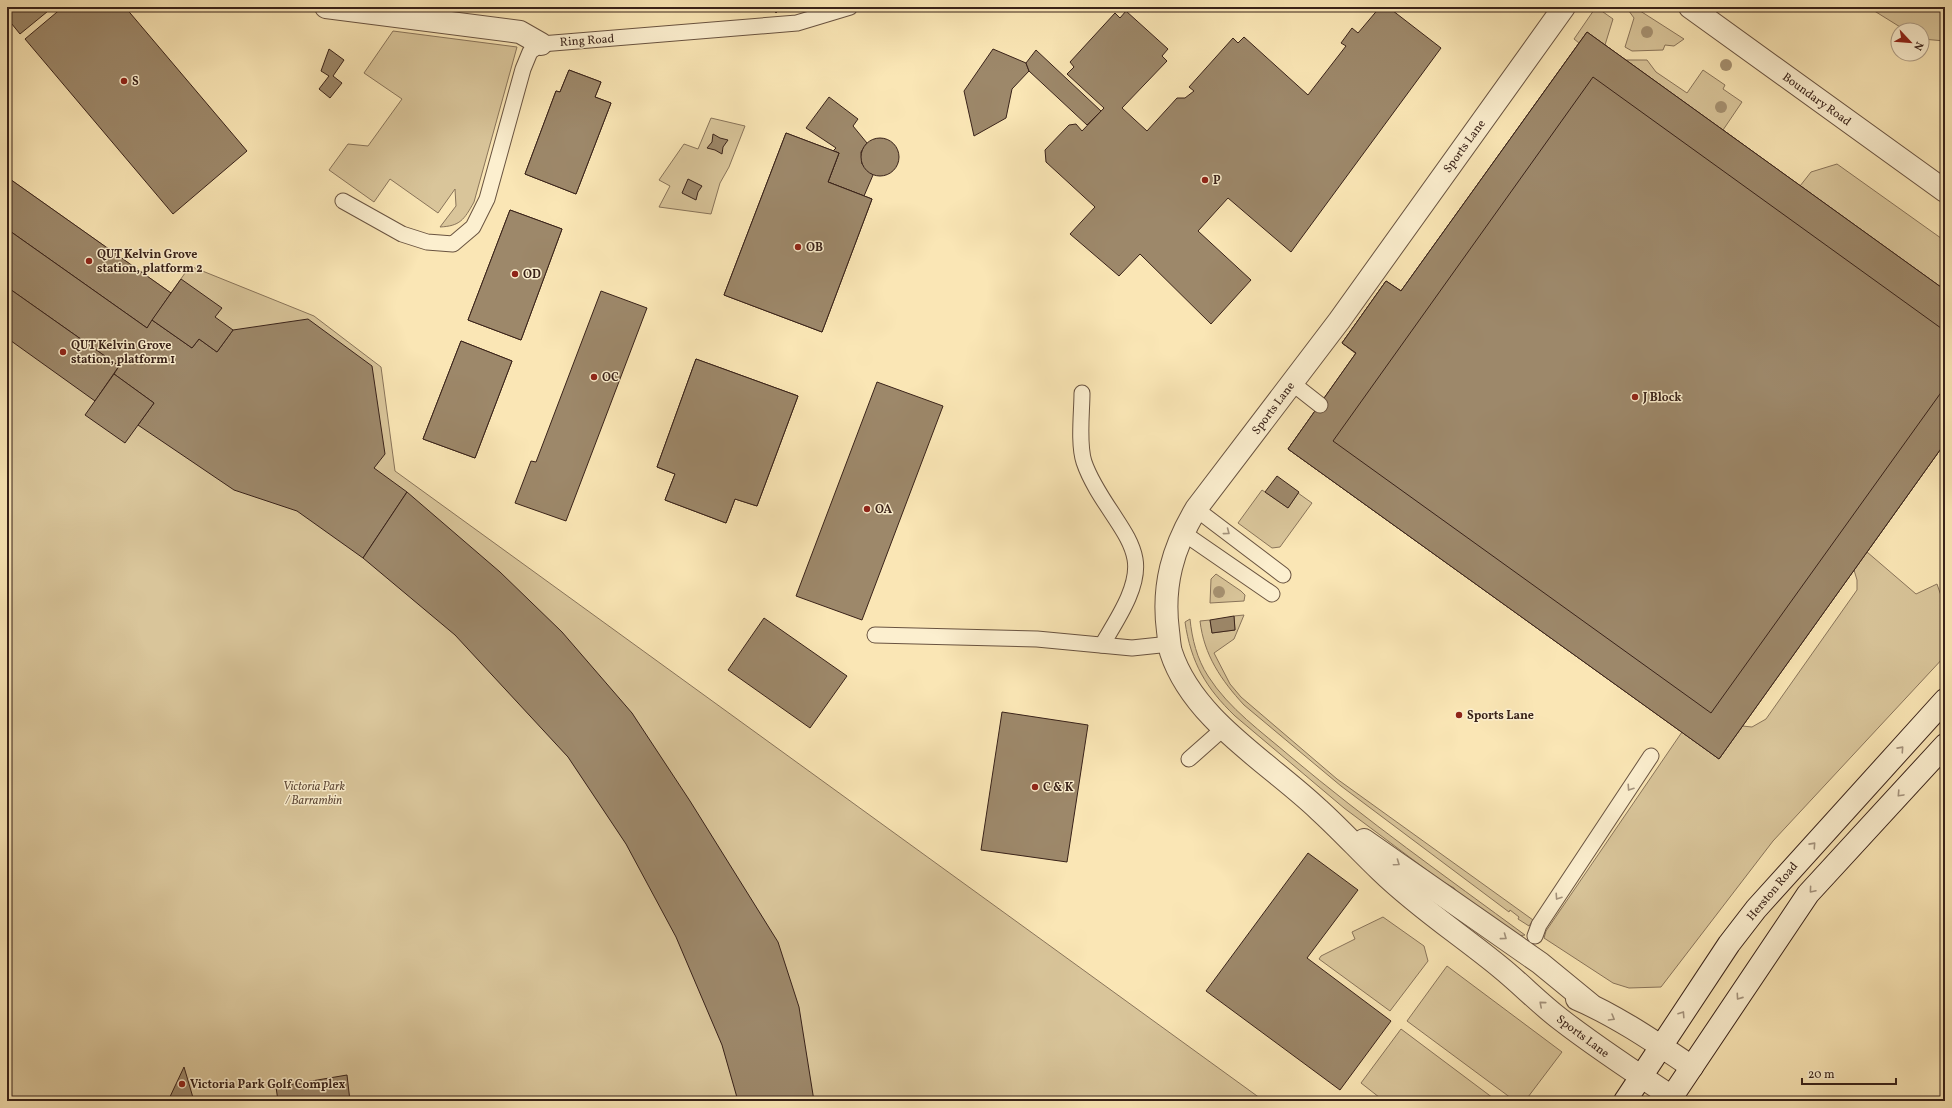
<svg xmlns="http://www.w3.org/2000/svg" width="1952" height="1108" font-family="Vollkorn,serif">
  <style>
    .green { fill: #d9c59a; stroke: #89745a; fill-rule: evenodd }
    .building { fill: #9d886a; stroke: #392219 }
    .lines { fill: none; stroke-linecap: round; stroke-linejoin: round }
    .lane-casing { stroke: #695340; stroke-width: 17 }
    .street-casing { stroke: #695340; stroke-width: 24 }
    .secondary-casing { stroke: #392219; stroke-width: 24 }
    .lane { stroke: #fcefcf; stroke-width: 15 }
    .street { stroke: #fcefcf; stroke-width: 22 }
    .secondary { stroke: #fcefcf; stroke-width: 22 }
    .tree { fill: #a69171 }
    .oneway { stroke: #a4937d }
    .poi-dot { fill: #8f2418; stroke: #fcefcf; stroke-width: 1.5 }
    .labels { text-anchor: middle; stroke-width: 3; stroke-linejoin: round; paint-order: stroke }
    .street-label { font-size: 12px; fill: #392219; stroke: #fcefcf }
    .poi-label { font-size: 12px; font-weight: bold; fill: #392219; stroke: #fcefcf; text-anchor: start }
    .park-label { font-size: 12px; font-style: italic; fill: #614b39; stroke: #fcefcf }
  </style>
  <rect width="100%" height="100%" fill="#fae6b5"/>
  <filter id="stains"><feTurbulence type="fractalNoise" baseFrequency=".005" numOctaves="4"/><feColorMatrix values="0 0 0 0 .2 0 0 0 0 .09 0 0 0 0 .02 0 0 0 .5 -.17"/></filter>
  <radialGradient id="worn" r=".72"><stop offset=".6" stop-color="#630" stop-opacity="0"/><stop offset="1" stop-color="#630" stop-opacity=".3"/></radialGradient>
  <!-- green -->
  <g class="green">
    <path d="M1596,7l17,12 -8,26 20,15h22l9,12 31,21 16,-23 22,15 -2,4 19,13 -19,28 77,56 11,-14 26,-8 108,77v202l-78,109 49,42 21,-10 8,23v49l-172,185 -112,146 -32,1 -16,-5 -69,-45 2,-7 136,-199 -394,-283 68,-95 -14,-11 44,-62 15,10 3,-4 175,-244 -5,-4zM1854,570l3,10v10l-91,129 -14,8 -10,-1z"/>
    <polygon points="1626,7 1634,7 1684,39 1674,46 1665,45 1663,50 1632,51 1625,47 1634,18"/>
    <polygon points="1868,7 1945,7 1945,41 1922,39 1922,30 1905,30"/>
    <path d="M393,31l124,16 -43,155c-10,18 -14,24 -34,25l16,-21 -1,-17 -17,24 -48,-34 -16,23 -45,-32 19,-26 20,2 34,-47 -38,-26z"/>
    <polygon points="711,118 745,126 729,167 720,183 711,214 659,207 670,186 659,180 684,144 698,149"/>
    <polygon points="7,177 171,293 190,266 314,316 381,367 395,471 1264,1101 7,1101"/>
    <polygon points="1262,490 1288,508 1298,493 1312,503 1280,547 1272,548 1238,523"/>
    <polygon points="1216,574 1241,591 1245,595 1244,601 1210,603 1211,579"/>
    <path d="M1244,615l-10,24 -20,14 16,31 11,13 96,82 196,141 -4,6 -11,-7 1,-2 -9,-7 -1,2 -168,-126 -97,-81c-23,-25 -40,-50 -44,-84l10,-1 2,13 23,-3 -1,-14z"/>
    <path d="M1190,619c2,20 7,40 18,57 21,33 54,56 83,81 75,63 155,120 234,178l-8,1 -59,-43 -4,-5 -14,-8 -96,-72 -109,-92c-29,-28 -44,-53 -50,-94z"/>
    <polygon points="1383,917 1424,946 1428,961 1390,1011 1319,959 1321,956 1355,939 1352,932"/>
    <polygon points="1447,966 1562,1052 1525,1101 1515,1101 1407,1021"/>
    <polygon points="1401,1029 1497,1101 1384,1101 1361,1083"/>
  </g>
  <!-- building -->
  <g class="building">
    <polygon points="7,7 53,7 20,34 7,18"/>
    <polygon points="63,7 125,7 247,151 173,214 25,39"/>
    <polygon points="771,7 782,7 776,13"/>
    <polygon points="1380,7 1388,7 1441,48 1291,252 1228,198 1198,231 1251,280 1211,324 1140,254 1119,276 1070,234 1095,207 1046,162 1045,150 1069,125 1076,124 1082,131 1104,108 1067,74 1074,67 1070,62 1115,13 1120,18 1126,11 1168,49 1162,56 1167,61 1122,108 1147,131 1177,98 1185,98 1194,91 1189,87 1233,38 1238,43 1244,37 1308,95 1346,46 1341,43 1352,28 1358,33"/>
    <polygon points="1587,32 1945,290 1945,443 1719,759 1288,449 1356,353 1342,343 1386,281 1401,291"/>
    <polygon points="1587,32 1945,290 1945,331 1593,77 1333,441 1711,713 1945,387 1945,443 1719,759 1288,449 1356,353 1342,343 1386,281 1401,291"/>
    <polygon points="329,49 344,60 333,76 342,83 330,98 319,89 329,76 321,71"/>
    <polygon points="993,49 1026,63 1029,71 1012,89 1006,118 974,136 964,91"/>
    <polygon points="1036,50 1101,111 1087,125 1029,71 1026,63"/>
    <polygon points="569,70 601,82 595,97 611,103 576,194 525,174 556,91 560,92"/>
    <polygon points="569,70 601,82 595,97 611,103 576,194 525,174 556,91 560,92"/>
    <polygon points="829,97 858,119 853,126 867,143 861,152 862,164 873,175 864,196 828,182 839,153 833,151 836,148 806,128"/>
    <polygon points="786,133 839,153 828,182 872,199 822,332 724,295"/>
    <polygon points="786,133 839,153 828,182 872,199 822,332 724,295"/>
    <polygon points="713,134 720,138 728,140 723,147 722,154 715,150 707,148 712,142"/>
    <circle cx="880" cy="157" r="19"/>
    <polygon points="7,177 171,293 147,328 7,229"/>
    <polygon points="688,179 702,186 698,192 696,200 682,193"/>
    <polygon points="510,210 562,229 521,340 468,320"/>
    <polygon points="510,210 562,229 521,340 468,320"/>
    <polygon points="7,229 147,328 152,320 192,348 199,339 217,352 233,330 308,319 372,366 385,454 374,468 407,492 363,558 297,511 234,490 138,425 154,403 114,374 119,366 7,287"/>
    <polygon points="181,279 222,308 215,317 233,330 217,352 199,339 192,348 152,320"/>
    <polygon points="7,287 119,366 95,401 7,338"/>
    <polygon points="601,291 647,308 566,521 515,503 531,461 536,462"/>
    <polygon points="461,341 512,361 475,458 423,439"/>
    <polygon points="461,341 512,361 475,458 423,439"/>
    <polygon points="696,359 798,396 757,506 735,499 726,523 665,500 675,474 657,467"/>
    <polygon points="696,359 798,396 757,506 735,499 726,523 665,500 675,474 657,467"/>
    <polygon points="114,374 154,403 125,443 85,415"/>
    <polygon points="877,382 943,406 862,620 796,596"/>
    <polygon points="1277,476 1299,492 1288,508 1265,492"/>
    <polygon points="407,492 500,572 562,632 632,713 690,801 778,942 799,1007 814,1101 738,1101 722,1045 676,937 626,844 568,757 455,635 363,558"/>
    <polygon points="1234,616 1235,630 1212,633 1210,620"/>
    <polygon points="764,618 847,676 810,728 728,670"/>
    <polygon points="1002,712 1088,725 1067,862 981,850"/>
    <polygon points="1308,853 1358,890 1307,958 1391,1021 1340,1090 1206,991"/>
    <polygon points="184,1067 194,1101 168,1101"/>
    <polygon points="347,1075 350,1101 278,1101 276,1087"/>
  </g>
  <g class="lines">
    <!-- lane casing -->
    <g class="lane-casing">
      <g id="lane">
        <polyline points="343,201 402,234 427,242 453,244 473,227 487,199 523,69 530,52 541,44 797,23 850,7"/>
        <polyline points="1292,383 1320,405"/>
        <path d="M1082,393c0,19 -4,51 2,69 6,18 18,36 28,51 9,14 20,29 23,46 5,28 -19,62 -33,86"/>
        <polyline points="1196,509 1283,575"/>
        <polyline points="1182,532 1272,594"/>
        <polyline points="875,635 1037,639 1132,648 1170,644"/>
        <polyline points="1189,759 1224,728"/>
        <polyline points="1535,936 1539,925 1651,756"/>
      </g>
    </g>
    <!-- street casing -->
    <g class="street-casing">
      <g id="street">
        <polyline points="326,7 520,32 541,44"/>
        <path d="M1564,7l-225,314 -143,188c-23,39 -34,76 -28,122 1,7 1,14 3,21 22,68 99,111 148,158 22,20 41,41 62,61 37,36 80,64 119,96 21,17 39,36 60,52 36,28 74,53 112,78"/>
        <polyline points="1690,7 1945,191"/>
        <polyline points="1364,840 1540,963 1590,1004"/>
        <path d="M1577,999c40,17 79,44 115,68"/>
      </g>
    </g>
    <!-- secondary casing -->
    <g class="secondary-casing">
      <g id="secondary">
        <polyline points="1625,1101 1729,944 1756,909 1945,700"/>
        <polyline points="1669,1101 1808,894 1945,745"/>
      </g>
    </g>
    <!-- lane -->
    <use href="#lane" class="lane"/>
    <!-- street -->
    <use href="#street" class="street"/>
    <!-- secondary -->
    <use href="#secondary" class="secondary"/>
  </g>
  <!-- trees -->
  <g class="tree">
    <circle cx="1647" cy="32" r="6"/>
    <circle cx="1726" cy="65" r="6"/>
    <circle cx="1721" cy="107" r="6"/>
    <circle cx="1219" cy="592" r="6"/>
  </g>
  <!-- one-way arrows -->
  <defs><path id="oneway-chevron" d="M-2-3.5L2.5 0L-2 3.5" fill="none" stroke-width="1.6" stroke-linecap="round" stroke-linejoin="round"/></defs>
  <g class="oneway">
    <use href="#oneway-chevron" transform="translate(1227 532) rotate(37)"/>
    <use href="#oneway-chevron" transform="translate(1901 749) rotate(-48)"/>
    <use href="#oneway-chevron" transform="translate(1630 788) rotate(124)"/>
    <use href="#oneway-chevron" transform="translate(1900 794) rotate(133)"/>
    <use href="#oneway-chevron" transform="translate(1813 845) rotate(-48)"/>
    <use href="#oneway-chevron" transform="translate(1397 863) rotate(35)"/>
    <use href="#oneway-chevron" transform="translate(1812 890) rotate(130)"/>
    <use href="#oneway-chevron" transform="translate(1558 897) rotate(124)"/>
    <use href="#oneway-chevron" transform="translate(1504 937) rotate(36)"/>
    <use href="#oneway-chevron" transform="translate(1739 997) rotate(125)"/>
    <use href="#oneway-chevron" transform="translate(1542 1004) rotate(-139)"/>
    <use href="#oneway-chevron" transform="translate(1682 1014) rotate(-57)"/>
    <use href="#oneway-chevron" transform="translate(1612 1018) rotate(30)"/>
  </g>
  <!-- markers -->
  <g class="poi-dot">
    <circle cx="124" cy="81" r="4"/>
    <circle cx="1205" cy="180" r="4"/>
    <circle cx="798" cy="247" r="4"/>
    <circle cx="89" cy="261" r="4"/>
    <circle cx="515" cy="274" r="4"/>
    <circle cx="63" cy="352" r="4"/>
    <circle cx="594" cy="377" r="4"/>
    <circle cx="1635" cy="397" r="4"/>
    <circle cx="867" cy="509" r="4"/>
    <circle cx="1459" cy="715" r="4"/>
    <circle cx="1035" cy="787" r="4"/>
    <circle cx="182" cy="1084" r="4"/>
  </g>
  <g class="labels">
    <!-- street labels -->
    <g class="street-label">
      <text transform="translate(587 40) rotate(-4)" y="4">Ring Road</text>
      <text transform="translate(1817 99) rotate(36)" y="4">Boundary Road</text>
      <text transform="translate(1464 146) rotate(-54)" y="4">Sports Lane</text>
      <text transform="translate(1273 408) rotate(-53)" y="4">Sports Lane</text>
      <text transform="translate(1772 891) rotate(-50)" y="4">Herston Road</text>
      <text transform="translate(1583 1036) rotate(37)" y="4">Sports Lane</text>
    </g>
    <!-- poi labels -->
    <g class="poi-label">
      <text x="132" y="85">S</text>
      <text x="1213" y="184">P</text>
      <text x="806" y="251">OB</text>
      <text x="97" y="258">QUT Kelvin Grove<tspan x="97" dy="14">station, platform 2</tspan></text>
      <text x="523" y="278">OD</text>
      <text x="71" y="349">QUT Kelvin Grove<tspan x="71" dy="14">station, platform 1</tspan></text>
      <text x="602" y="381">OC</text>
      <text x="1643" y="401">J Block</text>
      <text x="875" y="513">OA</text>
      <text x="1467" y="719">Sports Lane</text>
      <text x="1043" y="791">C &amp; K</text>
      <text x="190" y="1088">Victoria Park Golf Complex</text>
    </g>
    <!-- park labels -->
    <g class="park-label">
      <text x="314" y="790">Victoria Park<tspan x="314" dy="14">/ Barrambin</tspan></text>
    </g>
  </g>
  <!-- margin -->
  <rect width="1952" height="1108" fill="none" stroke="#fae6b5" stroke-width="24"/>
  <rect x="8" y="8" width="1936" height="1092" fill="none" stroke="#392219" stroke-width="2"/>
  <rect x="12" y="12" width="1928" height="1084" fill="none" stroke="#392219"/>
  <!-- north arrow -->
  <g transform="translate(1910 42) rotate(116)"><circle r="19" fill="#fcefcf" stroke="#ae9d86"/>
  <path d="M0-3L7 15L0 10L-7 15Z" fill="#8f2418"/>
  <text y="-6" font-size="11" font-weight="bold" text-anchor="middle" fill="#392219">N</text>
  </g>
  <!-- scale -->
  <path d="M1802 1078v6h94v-6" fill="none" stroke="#392219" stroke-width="2"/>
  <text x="1808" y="1078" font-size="12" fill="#392219" stroke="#fcefcf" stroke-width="3" paint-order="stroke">20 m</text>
  <rect width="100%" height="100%" filter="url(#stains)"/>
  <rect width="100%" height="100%" fill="url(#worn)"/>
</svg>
